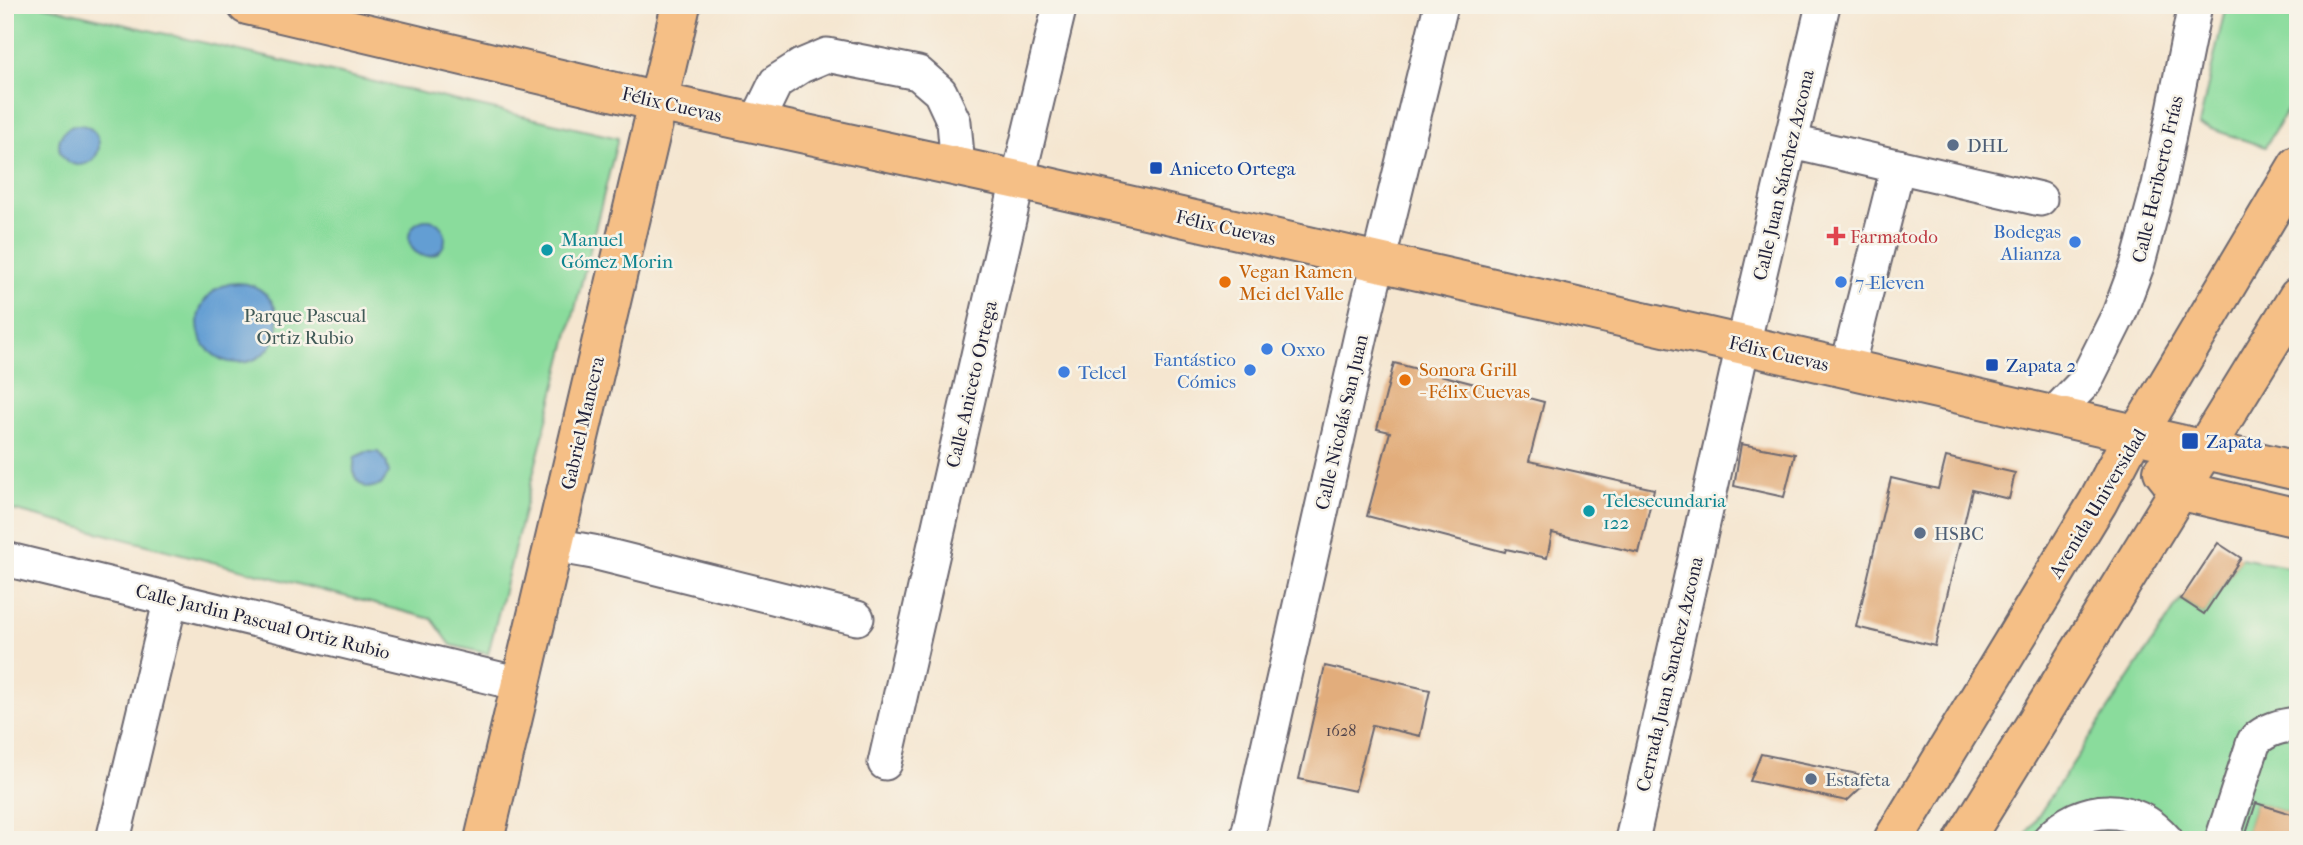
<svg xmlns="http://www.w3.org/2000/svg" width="2303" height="845" font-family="'IM FELL French Canon',serif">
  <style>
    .green { fill: #8adc9c; stroke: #567f6c; stroke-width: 2 }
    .water { fill: #639ed3; stroke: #426087; stroke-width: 2 }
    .building { fill: #e2ad7b }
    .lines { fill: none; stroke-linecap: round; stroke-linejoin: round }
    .minor-casing { stroke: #6c676f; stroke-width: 37 }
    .major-casing { stroke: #6c676f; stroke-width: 42 }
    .minor { stroke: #fff; stroke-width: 33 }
    .major { stroke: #f5bf86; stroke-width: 38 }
    .service-dot { fill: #5c6f8a; stroke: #f7f3e8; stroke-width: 2.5 }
    .transit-dot { fill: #1a4fb4; stroke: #f7f3e8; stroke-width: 2.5 }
    .health-dot { fill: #e0444e; stroke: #f7f3e8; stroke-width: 2.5 }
    .shop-dot { fill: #3f7fe0; stroke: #f7f3e8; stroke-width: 2.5 }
    .culture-dot { fill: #0f9aa8; stroke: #f7f3e8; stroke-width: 2.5 }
    .food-dot { fill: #e8710a; stroke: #f7f3e8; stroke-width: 2.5 }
    .labels { text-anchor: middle; stroke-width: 5; stroke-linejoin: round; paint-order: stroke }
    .number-label { font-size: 16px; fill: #52454b }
    .street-label { font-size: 19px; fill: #22223b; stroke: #f7f3e8 }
    .service-label { font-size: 19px; fill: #4e5e75; stroke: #f7f3e8; text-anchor: start }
    .transit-label { font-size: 19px; fill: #164399; stroke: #f7f3e8; text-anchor: start }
    .shop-label { font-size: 19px; fill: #366cbe; stroke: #f7f3e8; text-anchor: start }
    .health-label { font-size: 19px; fill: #be3a42; stroke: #f7f3e8; text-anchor: start }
    .culture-label { font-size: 19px; fill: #0d838f; stroke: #f7f3e8; text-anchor: start }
    .food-label { font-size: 19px; fill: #c56008; stroke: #f7f3e8; text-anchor: start }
    .park-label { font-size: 19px; fill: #415a58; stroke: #f7f3e8 }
  </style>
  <rect width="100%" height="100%" fill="#f7f3e8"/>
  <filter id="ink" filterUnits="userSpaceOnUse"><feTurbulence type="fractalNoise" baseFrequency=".0143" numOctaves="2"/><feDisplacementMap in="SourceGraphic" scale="14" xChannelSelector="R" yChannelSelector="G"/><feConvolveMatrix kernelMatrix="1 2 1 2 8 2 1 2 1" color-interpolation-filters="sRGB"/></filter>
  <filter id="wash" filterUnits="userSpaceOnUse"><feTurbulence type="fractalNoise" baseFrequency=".00686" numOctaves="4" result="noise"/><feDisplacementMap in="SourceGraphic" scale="28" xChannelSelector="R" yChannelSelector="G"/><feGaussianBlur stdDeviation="1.57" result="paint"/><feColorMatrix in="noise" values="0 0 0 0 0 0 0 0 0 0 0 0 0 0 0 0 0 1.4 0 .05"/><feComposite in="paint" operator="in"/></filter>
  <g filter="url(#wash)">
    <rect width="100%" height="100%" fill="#f5e6d0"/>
    <!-- green -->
    <g class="green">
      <polygon points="5,5 40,5 618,138 488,654 451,645 432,619 5,508"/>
      <polygon points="2226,5 2298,5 2298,92 2265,147 2199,125"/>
      <polygon points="2241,558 2298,569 2298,816 2256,803 2244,840 2023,839 2181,599 2204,614"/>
    </g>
    <!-- water -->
    <g class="water">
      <circle cx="79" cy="145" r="20"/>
      <circle cx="427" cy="238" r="18"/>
      <circle cx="238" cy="323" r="40"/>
      <path d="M366,452h12l8,9 3,12 -8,12 -13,3c-15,-7 -16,-15 -13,-31z"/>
    </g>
    <g id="blocks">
      <!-- building -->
      <g class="building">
        <polygon points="1394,363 1544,402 1529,461 1654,489 1639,553 1552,533 1547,558 1506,549 1505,552 1367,516 1390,432 1377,429"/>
        <polygon points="1741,444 1795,454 1784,497 1734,486"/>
        <polygon points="1946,457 2015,473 2009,499 1972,490 1935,646 1856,627 1891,478 1938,489"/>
        <polygon points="2218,543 2241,558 2204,614 2181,599"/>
        <polygon points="1325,666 1430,690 1420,736 1372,725 1355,791 1299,779"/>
        <polygon points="1761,754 1872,777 1847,801 1750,781"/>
        <polygon points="2256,803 2298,816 2298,840 2244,840"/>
      </g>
    </g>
  </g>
  <g filter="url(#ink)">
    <use href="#blocks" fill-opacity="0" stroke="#6c676f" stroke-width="2"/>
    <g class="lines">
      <!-- minor casing -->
      <g class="minor-casing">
        <g id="minor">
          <polyline points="756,123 776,82 801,66 827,55 918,73 940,92 954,122 958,167"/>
          <polyline points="1792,142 2040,199"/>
          <polyline points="1847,368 1898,166"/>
          <polyline points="2053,415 2085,382 2119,314 2138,263 2159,185 2195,5"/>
          <polyline points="553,545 593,552 857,618"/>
          <polyline points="5,559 520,684"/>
          <polyline points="885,763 1018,180 1060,5"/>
          <polyline points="113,840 171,598"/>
          <polyline points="1247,840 1368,304 1441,5"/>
          <polyline points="1632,840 1743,345 1823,5"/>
          <path d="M2049,840c33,-37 85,-38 117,0"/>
          <path d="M2222,840l32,-99c13,-12 26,-15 44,-17"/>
        </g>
      </g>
      <!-- major casing -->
      <g class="major-casing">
        <g id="major">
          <polyline points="247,5 658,102 1018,180 2298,471"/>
          <polyline points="2163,471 2178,490 2298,518"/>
          <polyline points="484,840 681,5"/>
          <polyline points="1893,840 2098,502 2134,433 2144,424 2298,165"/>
          <polyline points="1964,840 2298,297"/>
        </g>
      </g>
      <!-- minor -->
      <use href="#minor" class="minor"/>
      <!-- major -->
      <use href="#major" class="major"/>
    </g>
  </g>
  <!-- markers -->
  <g class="service-dot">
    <circle cx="1953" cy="145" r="7"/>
    <circle cx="1920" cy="533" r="7"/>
    <circle cx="1811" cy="779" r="7"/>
  </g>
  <g class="transit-dot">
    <rect x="1149" y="161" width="14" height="14" rx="3.5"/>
    <rect x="1985" y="358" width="14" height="14" rx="3.5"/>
    <rect x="2181" y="432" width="18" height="18" rx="3.5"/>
  </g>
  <path class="health-dot" d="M1832.5 225.5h7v7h7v7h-7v7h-7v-7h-7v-7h7z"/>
  <g class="shop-dot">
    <circle cx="2075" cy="242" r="7"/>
    <circle cx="1841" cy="282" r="7"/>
    <circle cx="1267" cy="349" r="7"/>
    <circle cx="1250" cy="370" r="7"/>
    <circle cx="1064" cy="372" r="7"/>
  </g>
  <g class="culture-dot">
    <circle cx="547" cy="250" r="7"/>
    <circle cx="1589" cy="511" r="7"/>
  </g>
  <g class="food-dot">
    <circle cx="1225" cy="282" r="7"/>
    <circle cx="1405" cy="380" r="7"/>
  </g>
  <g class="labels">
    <!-- number labels -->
    <g class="number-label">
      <text x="1341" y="736">1628</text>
    </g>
    <!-- street labels -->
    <g class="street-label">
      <text transform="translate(672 104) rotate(13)" y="7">Félix Cuevas</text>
      <text transform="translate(1783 175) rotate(-77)" y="7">Calle Juan Sánchez Azcona</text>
      <text transform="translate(2157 179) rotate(-77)" y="7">Calle Heriberto Frías</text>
      <text transform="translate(1226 227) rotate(13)" y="7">Félix Cuevas</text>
      <text transform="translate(1779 353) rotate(13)" y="7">Félix Cuevas</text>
      <text transform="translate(971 384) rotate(-77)" y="7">Calle Aniceto Ortega</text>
      <text transform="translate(1341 422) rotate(-77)" y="7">Calle Nicolás San Juan</text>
      <text transform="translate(582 423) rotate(-77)" y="7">Gabriel Mancera</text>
      <text transform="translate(2097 503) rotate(-59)" y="7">Avenida Universidad</text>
      <text transform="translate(263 621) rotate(14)" y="7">Calle Jardin Pascual Ortiz Rubio</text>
      <text transform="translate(1669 674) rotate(-77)" y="7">Cerrada Juan Sanchez Azcona</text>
    </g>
    <!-- service labels -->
    <g class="service-label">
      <text x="1967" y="152">DHL</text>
      <text x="1934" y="540">HSBC</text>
      <text x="1825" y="786">Estafeta</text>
    </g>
    <!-- transit labels -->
    <g class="transit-label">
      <text x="1170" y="175">Aniceto Ortega</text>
      <text x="2006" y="372">Zapata 2</text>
      <text x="2206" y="448">Zapata</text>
    </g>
    <!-- shop labels -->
    <g class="shop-label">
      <text x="2061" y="238" text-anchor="end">Bodegas<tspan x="2061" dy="22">Alianza</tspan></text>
      <text x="1855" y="289">7-Eleven</text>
      <text x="1281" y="356">Oxxo</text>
      <text x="1236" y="366" text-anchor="end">Fantástico<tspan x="1236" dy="22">Cómics</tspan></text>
      <text x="1078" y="379">Telcel</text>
    </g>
    <!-- health labels -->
    <g class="health-label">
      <text x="1850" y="243">Farmatodo</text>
    </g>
    <!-- culture labels -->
    <g class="culture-label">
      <text x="561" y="246">Manuel<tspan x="561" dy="22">Gómez Morin</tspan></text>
      <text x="1603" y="507">Telesecundaria<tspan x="1603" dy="22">122</tspan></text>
    </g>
    <!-- food labels -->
    <g class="food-label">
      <text x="1239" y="278">Vegan Ramen<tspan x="1239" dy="22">Mei del Valle</tspan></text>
      <text x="1419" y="376">Sonora Grill<tspan x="1419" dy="22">- Félix Cuevas</tspan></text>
    </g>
    <!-- park labels -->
    <g class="park-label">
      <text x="305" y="322">Parque Pascual<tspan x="305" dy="22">Ortiz Rubio</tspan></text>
    </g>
  </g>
  <!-- margin -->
  <rect width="2303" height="845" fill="none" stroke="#f7f3e8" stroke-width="28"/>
</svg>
